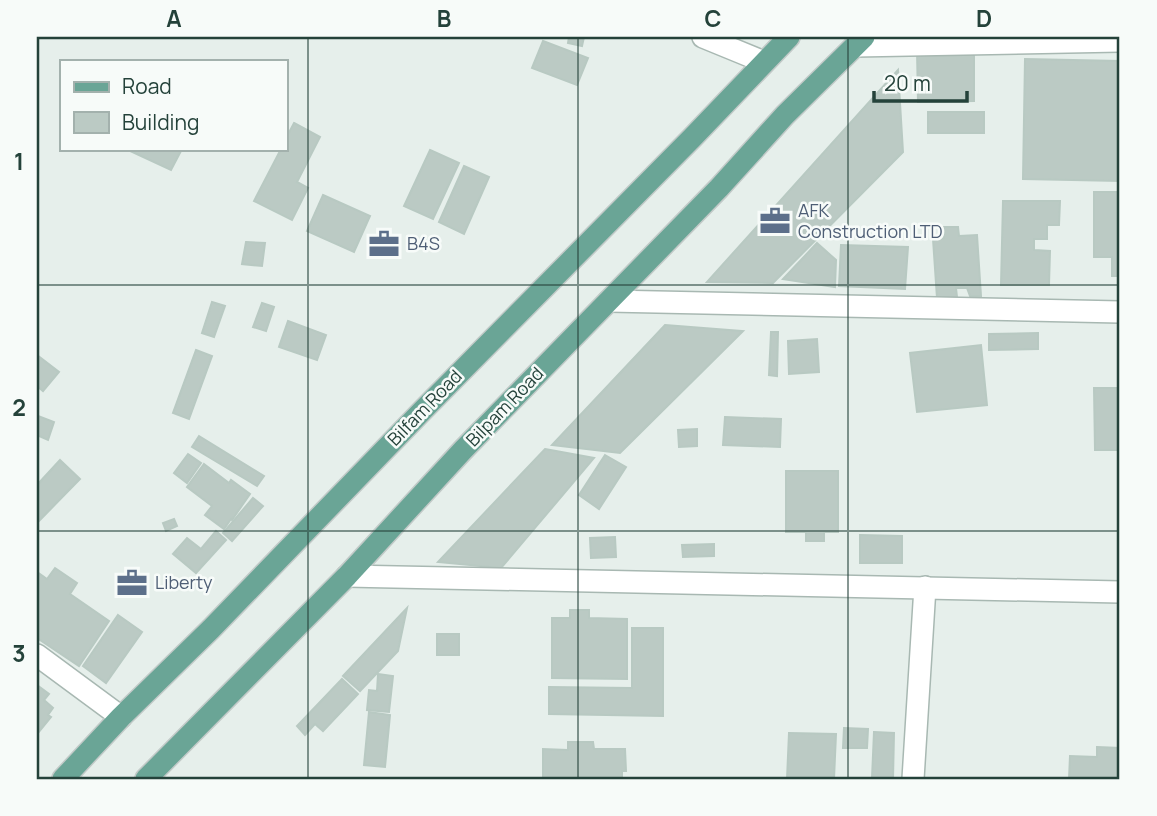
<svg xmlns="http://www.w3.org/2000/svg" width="1157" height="816" font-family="Manrope,sans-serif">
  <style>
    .building { fill: #bbcac4; stroke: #b8c9c2; stroke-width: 2 }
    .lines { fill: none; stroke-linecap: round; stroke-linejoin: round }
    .minor-casing { stroke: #a8b8b2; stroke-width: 24 }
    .major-casing { stroke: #c2cac8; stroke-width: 24 }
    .minor { stroke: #fff; stroke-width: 21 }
    .major { stroke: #6aa596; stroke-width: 21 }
    .grid { fill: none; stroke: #24423a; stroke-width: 2; stroke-opacity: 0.55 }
    .labels { text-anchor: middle; stroke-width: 5; stroke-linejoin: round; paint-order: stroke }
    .service-label { font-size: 18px; fill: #4e5e75; stroke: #f7fbf9; text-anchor: start }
    .street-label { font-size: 18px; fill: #24423a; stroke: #f7fbf9 }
    .neatline { fill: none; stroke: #24423a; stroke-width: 2.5 }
    .grid-label { font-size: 23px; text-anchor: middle; font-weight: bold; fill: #24423a }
  </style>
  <rect width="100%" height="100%" fill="#e6efeb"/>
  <!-- building -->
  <g class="building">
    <polygon points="569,37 584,37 582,46 568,43"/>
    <polygon points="543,41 588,58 577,85 532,68"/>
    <polygon points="917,50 974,50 974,101 918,102"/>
    <polygon points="1025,59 1120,61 1120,181 1023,179"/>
    <polygon points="898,70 903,152 773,283 707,282"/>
    <rect x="928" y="112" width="56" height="21"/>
    <polygon points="294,123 320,137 297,182 308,188 292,220 254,201 281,149 285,149 285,140"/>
    <polygon points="126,149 182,149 171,170"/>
    <polygon points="430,150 459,163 433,219 404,206"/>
    <polygon points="464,166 489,177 464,234 439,222"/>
    <polygon points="1094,192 1120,192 1120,276 1112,276 1112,257 1094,257"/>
    <polygon points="323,195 370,216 354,252 307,231"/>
    <polygon points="1003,201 1060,201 1059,225 1047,225 1047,239 1034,239 1034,250 1050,251 1049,285 1001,285"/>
    <polygon points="944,227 958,227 959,236 977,235 981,296 970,296 967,288 956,288 957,297 937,298 933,239 944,238"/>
    <polygon points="246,242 265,243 262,266 242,264"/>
    <polygon points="817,243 836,260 835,287 783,279"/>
    <polygon points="841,245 908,247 905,289 839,286"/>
    <polygon points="212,302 225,306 214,337 202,333"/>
    <polygon points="262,303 274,307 266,331 253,327"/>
    <polygon points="288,321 326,335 317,360 279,347"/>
    <polygon points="665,325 743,331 620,453 552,445"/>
    <polygon points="771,332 778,332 777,376 769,375"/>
    <polygon points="1038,333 1038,349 989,350 989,334"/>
    <polygon points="817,339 819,372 789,374 788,341"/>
    <polygon points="981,345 987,405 917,412 910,353"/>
    <polygon points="196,350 212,356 189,419 173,413"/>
    <polygon points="37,355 59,372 43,391 37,386"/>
    <polygon points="1094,388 1120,388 1120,450 1095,450"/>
    <polygon points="38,416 54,422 48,440 37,435"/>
    <polygon points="725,417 781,419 780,447 723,445"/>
    <polygon points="697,429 697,446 679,447 678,430"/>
    <polygon points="199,436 264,476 257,486 192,447"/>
    <polygon points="545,449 594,458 501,568 438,562"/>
    <polygon points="188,454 201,463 187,483 174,473"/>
    <polygon points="605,455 626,467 599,509 579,495"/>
    <polygon points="60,460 80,479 37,523 37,485"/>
    <polygon points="204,464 229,483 231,480 250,494 232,520 231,519 224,529 205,515 212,506 187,487"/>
    <polygon points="786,471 838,471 838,532 824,532 824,541 806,541 806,532 786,532"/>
    <polygon points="253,498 263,506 232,541 223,533"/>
    <polygon points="174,519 177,526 166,531 163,523"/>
    <polygon points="216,531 226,540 196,573 173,554 187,538 201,549"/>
    <polygon points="860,535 902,536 902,563 860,563"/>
    <polygon points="615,537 616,557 591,558 590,538"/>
    <polygon points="714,544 714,556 683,557 682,545"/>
    <polygon points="55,568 77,583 70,594 109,621 79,666 37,638 37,572 47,579"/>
    <polygon points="407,608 398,651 360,691 343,676"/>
    <polygon points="570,610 589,610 589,618 627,619 627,679 552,678 552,618 570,618"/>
    <polygon points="118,615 142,632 106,683 83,666"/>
    <polygon points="632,628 663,628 663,716 549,714 549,687 632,688"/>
    <rect x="437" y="634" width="22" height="21"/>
    <polygon points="378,674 393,676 389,712 367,710 369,690 377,691"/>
    <polygon points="342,679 358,694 323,731 315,724 305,735 297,726"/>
    <polygon points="37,685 49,694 44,700 53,708 48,715 51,717 38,733"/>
    <polygon points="369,712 390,715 385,767 364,765"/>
    <polygon points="844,728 868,729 867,748 843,748"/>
    <polygon points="874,732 894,733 893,779 872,778"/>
    <polygon points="789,733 836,734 834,779 787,779"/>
    <polygon points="568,742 593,742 594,749 625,749 626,771 622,771 622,779 543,779 543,749 568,750"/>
    <polygon points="1097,747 1120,748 1120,779 1069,779 1070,756 1097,757"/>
  </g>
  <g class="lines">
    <!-- minor casing -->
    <g class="minor-casing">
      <g id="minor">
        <polyline points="703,37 764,62"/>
        <polyline points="855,46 1120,41"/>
        <polyline points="609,301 1120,312"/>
        <polyline points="347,576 1120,592"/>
        <polyline points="37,655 121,717"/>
        <polyline points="913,779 925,587"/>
      </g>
    </g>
    <!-- major casing -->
    <g class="major-casing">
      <g id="major">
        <polyline points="63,779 121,717 211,629 423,410 692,138 789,37"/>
        <polyline points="146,779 347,576 463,450 719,188 785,115 864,37"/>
      </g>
    </g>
    <!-- minor -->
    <use href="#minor" class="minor"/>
    <!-- major -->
    <use href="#major" class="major"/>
  </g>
  <!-- grid -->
  <path class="grid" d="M308,37v742M578,37v742M848,37v742M37,285h1083M37,531h1083"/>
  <!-- icons -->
  <defs>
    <g id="office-bare" transform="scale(2.415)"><path d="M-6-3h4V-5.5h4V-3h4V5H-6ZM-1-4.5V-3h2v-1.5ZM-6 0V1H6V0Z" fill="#5c6f8a" stroke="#f7fbf9" stroke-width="2.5" paint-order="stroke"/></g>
  </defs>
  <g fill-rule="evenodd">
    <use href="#office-bare" x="775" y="221"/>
    <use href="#office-bare" x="384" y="244"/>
    <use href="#office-bare" x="132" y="583"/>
  </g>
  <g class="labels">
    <!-- service labels -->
    <g class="service-label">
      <text x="798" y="217">AFK<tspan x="798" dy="21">Construction LTD</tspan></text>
      <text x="407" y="250">B4S</text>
      <text x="155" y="589">Liberty</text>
    </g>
    <!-- street labels -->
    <g class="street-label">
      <text transform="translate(505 407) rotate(-46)" y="6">Bilpam Road</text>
      <text transform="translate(425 408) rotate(-46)" y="6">Bilfam Road</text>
    </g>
  </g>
  <!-- border -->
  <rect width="1157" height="816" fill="none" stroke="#f7fbf9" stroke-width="77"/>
  <!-- legend -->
  <rect x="60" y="60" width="228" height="91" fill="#f7fbf9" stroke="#a3b1ad" stroke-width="2"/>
  <rect x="74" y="82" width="35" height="10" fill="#6aa596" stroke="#a3b1ad" stroke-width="2"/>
  <text x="122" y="94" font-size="21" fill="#24423a">Road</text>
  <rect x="74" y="112" width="35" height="21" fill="#bbcac4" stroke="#a3b1ad" stroke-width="2"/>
  <text x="122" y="130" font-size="21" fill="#24423a">Building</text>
  <!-- scale -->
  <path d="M874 91v10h93v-10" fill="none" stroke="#24423a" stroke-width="3.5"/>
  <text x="884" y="91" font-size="21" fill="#24423a" stroke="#f7fbf9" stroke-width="5" paint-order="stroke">20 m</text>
  <rect x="38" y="38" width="1080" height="740" class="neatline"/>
  <g class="grid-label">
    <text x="174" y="27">A</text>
    <text x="444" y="27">B</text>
    <text x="713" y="27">C</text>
    <text x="984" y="27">D</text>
    <text x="19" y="170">1</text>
    <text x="19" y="416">2</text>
    <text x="19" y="662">3</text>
  </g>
</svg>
